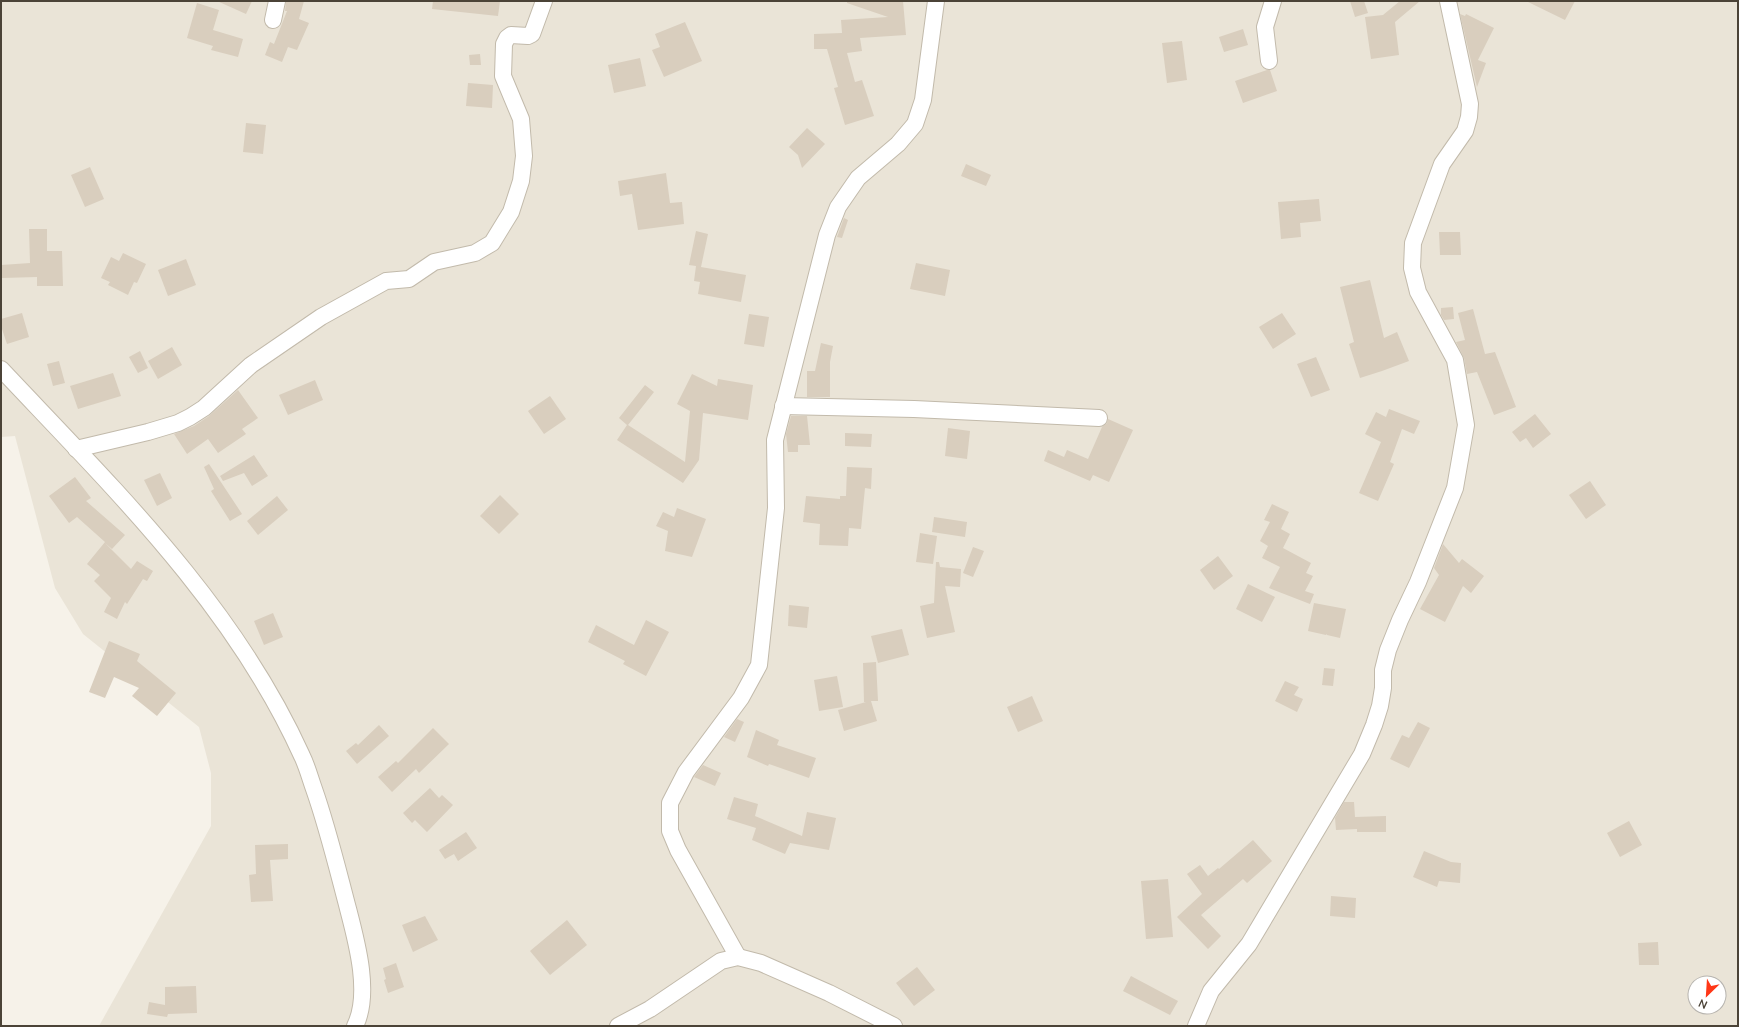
<svg xmlns="http://www.w3.org/2000/svg" width="1739" height="1027" font-family="'Nunito Sans',sans-serif">
  <style>
    .residential { fill: #eae4d7; fill-rule: evenodd }
    .building { fill: #d9cebe }
    .lines { fill: none; stroke-linecap: round; stroke-linejoin: round }
    .street-casing { stroke: #c2baab; stroke-width: 18 }
    .street { stroke: #fff; stroke-width: 16 }
  </style>
  <rect width="100%" height="100%" fill="#f6f2e9"/>
  <!-- residential -->
  <path class="residential" d="M1,1h1737v1025h-1639l112,-200v-53l-12,-46 -116,-93 -28,-46 -40,-152 -14,1zM1695,983h24v24h-24z"/>
  <!-- building -->
  <g class="building">
    <polygon points="217,1 252,1 246,14"/>
    <polygon points="286,1 304,1 299,19 309,23 297,50 288,47 282,62 265,55 270,42 274,44 287,11 285,11"/>
    <polygon points="433,1 500,1 498,16 432,9"/>
    <polygon points="847,1 903,1 906,35 860,38 862,51 847,53 855,82 862,80 874,116 845,125 834,88 838,87 827,49 814,49 814,34 842,33 841,20 888,17 847,3"/>
    <polygon points="1350,1 1364,1 1368,13 1355,17"/>
    <polygon points="1400,1 1420,1 1395,22 1399,55 1371,59 1365,17 1383,15"/>
    <polygon points="1526,1 1575,1 1565,20"/>
    <polygon points="197,3 219,10 213,30 243,39 238,57 211,50 213,46 187,38"/>
    <polygon points="1460,14 1465,16 1466,14 1494,28 1478,60 1486,63 1477,87"/>
    <polygon points="685,22 702,61 664,77 652,50 660,47 655,34"/>
    <polygon points="1243,29 1248,45 1224,52 1219,37"/>
    <polygon points="1182,41 1187,80 1167,83 1162,43"/>
    <polygon points="480,54 481,65 470,65 469,55"/>
    <polygon points="640,58 646,86 614,93 608,65"/>
    <polygon points="1267,70 1270,70 1277,91 1243,103 1235,81"/>
    <polygon points="468,83 493,85 492,108 466,106"/>
    <polygon points="246,123 266,125 263,154 243,152"/>
    <polygon points="807,128 825,144 802,168 798,155 789,147"/>
    <polygon points="966,164 991,175 986,186 961,176"/>
    <polygon points="90,167 104,199 85,207 71,175"/>
    <polygon points="666,173 670,203 682,202 684,224 638,230 632,194 620,196 618,181"/>
    <polygon points="1319,199 1321,221 1300,223 1301,237 1281,239 1278,202"/>
    <polygon points="844,218 848,220 842,238 837,237"/>
    <polygon points="29,229 47,229 47,251 62,251 63,286 37,286 37,277 2,278 1,265 30,263"/>
    <polygon points="696,231 708,234 701,267 746,275 741,302 698,294 700,282 694,281 696,266 689,265"/>
    <polygon points="1439,232 1460,232 1461,255 1440,255"/>
    <polygon points="123,253 146,264 137,283 134,282 128,295 108,285 110,282 101,278 111,257 119,261"/>
    <polygon points="186,259 196,285 168,296 158,270"/>
    <polygon points="916,263 950,270 945,296 910,289"/>
    <polygon points="1370,280 1384,338 1397,332 1409,361 1382,371 1360,378 1349,344 1354,342 1340,287"/>
    <polygon points="1453,307 1454,319 1444,320 1441,315 1441,308"/>
    <polygon points="1473,309 1485,354 1495,352 1516,407 1494,415 1477,372 1467,374 1464,358 1456,342 1465,340 1458,313"/>
    <polygon points="22,313 29,337 7,344 1,326 1,319"/>
    <polygon points="1282,313 1296,334 1273,349 1259,327"/>
    <polygon points="749,314 769,317 764,347 744,344"/>
    <polygon points="821,343 833,346 830,362 830,397 807,397 807,371 815,371"/>
    <polygon points="172,347 182,365 158,379 148,361"/>
    <polygon points="140,351 148,368 138,373 129,357"/>
    <polygon points="1316,357 1330,390 1311,397 1297,364"/>
    <polygon points="59,361 65,383 53,386 47,364"/>
    <polygon points="113,373 121,396 78,409 70,386"/>
    <polygon points="692,374 717,386 718,379 753,385 748,420 703,413 699,460 683,483 617,440 627,425 619,418 645,385 654,392 628,425 685,462 690,411 677,404"/>
    <polygon points="315,380 323,400 288,415 279,395"/>
    <polygon points="238,390 258,418 242,429 246,434 218,453 208,439 187,454 174,434 194,426 209,416"/>
    <polygon points="550,396 566,419 544,434 528,411"/>
    <polygon points="1389,409 1420,421 1414,434 1402,429 1390,462 1394,464 1378,501 1359,493 1381,442 1365,434 1376,412 1386,417"/>
    <polygon points="1535,414 1551,434 1533,448 1526,438 1520,442 1512,432"/>
    <polygon points="791,416 807,416 810,445 798,445 798,452 788,452 786,434"/>
    <polygon points="1108,419 1133,430 1109,482 1093,475 1090,481 1044,461 1048,450 1064,457 1067,450 1088,459 1102,427 1107,423"/>
    <polygon points="948,428 970,431 967,459 945,456"/>
    <polygon points="845,433 872,434 871,447 845,446"/>
    <polygon points="254,455 268,476 252,486 244,473 223,481 220,476"/>
    <polygon points="209,464 242,514 230,521 211,491 214,489 204,467"/>
    <polygon points="847,467 872,468 871,489 865,488 861,529 849,528 848,546 819,545 820,524 803,522 806,496 840,499 840,496 846,496"/>
    <polygon points="160,473 172,498 157,506 144,480"/>
    <polygon points="75,477 91,498 86,501 125,535 112,549 105,543 131,569 137,561 153,571 147,581 143,579 127,604 125,602 117,619 104,612 111,598 94,581 100,575 87,564 105,542 77,517 69,523 49,496"/>
    <polygon points="1590,481 1606,505 1586,519 1569,495"/>
    <polygon points="500,495 519,514 499,534 480,516"/>
    <polygon points="277,496 288,510 258,535 247,521"/>
    <polygon points="1272,504 1289,512 1281,529 1290,534 1283,548 1311,563 1306,573 1313,576 1305,591 1314,594 1310,604 1269,588 1280,567 1262,558 1268,546 1260,541 1270,522 1264,520"/>
    <polygon points="677,508 706,519 692,557 665,551 668,531 656,526 663,512 674,517"/>
    <polygon points="934,517 967,522 965,537 932,532"/>
    <polygon points="920,533 937,536 933,564 916,562"/>
    <polygon points="1443,544 1459,563 1462,559 1484,576 1471,593 1463,586 1445,622 1420,609 1439,575 1434,568"/>
    <polygon points="973,547 984,551 973,577 963,573"/>
    <polygon points="1218,556 1233,576 1214,590 1200,570"/>
    <polygon points="936,562 939,562 940,567 961,569 960,587 945,586 955,632 927,638 920,606 934,603"/>
    <polygon points="1248,584 1275,597 1262,622 1236,609"/>
    <polygon points="1314,603 1346,609 1340,638 1327,635 1327,634 1326,635 1308,631"/>
    <polygon points="789,605 809,607 807,628 788,626"/>
    <polygon points="273,613 283,637 264,645 254,621"/>
    <polygon points="646,620 669,632 646,676 623,664 625,661 588,642 596,625 634,645"/>
    <polygon points="902,629 909,655 878,663 871,636"/>
    <polygon points="109,641 140,654 137,661 176,693 157,716 132,696 139,688 114,677 105,698 89,692"/>
    <polygon points="876,662 878,701 871,701 877,721 844,731 838,710 866,702 864,702 863,663"/>
    <polygon points="1324,668 1335,669 1333,686 1322,685"/>
    <polygon points="837,676 843,707 819,711 814,680"/>
    <polygon points="1285,681 1299,687 1294,695 1303,699 1297,712 1275,701"/>
    <polygon points="1032,696 1043,721 1018,732 1007,707"/>
    <polygon points="737,719 744,722 735,742 724,737"/>
    <polygon points="1418,722 1430,728 1409,768 1390,759 1402,735 1409,738"/>
    <polygon points="379,725 389,736 357,764 346,751 356,743 358,745"/>
    <polygon points="433,728 449,744 419,773 416,769 392,792 378,777 396,761 398,763"/>
    <polygon points="756,730 779,740 777,745 816,758 809,778 769,764 768,766 747,757"/>
    <polygon points="703,765 721,773 715,786 694,777"/>
    <polygon points="430,788 439,798 442,795 453,805 427,832 415,820 412,823 403,813"/>
    <polygon points="734,797 758,804 755,816 802,836 807,812 836,818 829,850 790,843 785,854 752,840 756,828 727,819"/>
    <polygon points="1344,802 1354,802 1355,817 1386,816 1386,832 1357,832 1357,829 1336,830 1335,818"/>
    <polygon points="1629,821 1642,845 1620,857 1607,833"/>
    <polygon points="466,832 477,848 458,861 454,854 445,859 439,850"/>
    <polygon points="1253,840 1272,861 1247,883 1243,879 1201,915 1221,936 1208,949 1177,917 1202,894 1187,874 1200,865 1208,876 1218,868 1219,869"/>
    <polygon points="288,844 288,859 270,860 273,901 251,902 249,875 256,874 255,845"/>
    <polygon points="1424,851 1451,862 1461,863 1460,883 1439,881 1437,887 1413,877"/>
    <polygon points="1168,879 1173,937 1146,939 1141,881"/>
    <polygon points="1331,896 1356,898 1355,918 1330,916"/>
    <polygon points="425,916 438,940 413,952 402,925"/>
    <polygon points="567,920 587,945 550,975 530,951"/>
    <polygon points="1658,942 1659,965 1639,965 1638,943"/>
    <polygon points="396,963 404,987 388,993 384,980 386,979 383,968"/>
    <polygon points="917,967 935,990 914,1006 896,983"/>
    <polygon points="1131,976 1178,1001 1170,1015 1123,991"/>
    <polygon points="196,986 197,1013 168,1014 167,1017 147,1014 149,1002 165,1005 165,987"/>
  </g>
  <g class="lines">
    <!-- street casing -->
    <g class="street-casing">
      <g id="street">
        <polyline points="273,20 277,1"/>
        <polyline points="1269,61 1265,27 1273,1"/>
        <path d="M1,369c112,119 233,236 301,387 5,10 8,22 12,33 13,37 22,74 32,112 9,35 26,91 9,125"/>
        <polyline points="783,406 914,409 1099,418"/>
        <polyline points="76,449 148,432 178,423 190,417 204,408 251,365 321,317 386,281 409,279 434,262 475,253 492,243 511,212 521,181 524,156 521,119 503,76 504,44 507,38 511,35 528,36 532,34 544,1"/>
        <polyline points="738,957 678,850 670,831 670,803 686,772 741,698 759,665 776,508 775,440 827,235 838,207 858,178 898,144 915,124 923,100 936,1"/>
        <polyline points="618,1026 650,1009 721,961 738,957 761,963 829,993 894,1026"/>
        <polyline points="1196,1026 1211,991 1249,944 1362,754 1374,725 1380,706 1383,688 1383,670 1388,650 1400,620 1418,582 1455,488 1466,425 1455,360 1418,292 1412,268 1413,243 1442,164 1465,131 1469,117 1470,104 1448,1"/>
      </g>
    </g>
    <!-- street -->
    <use href="#street" class="street"/>
  </g>
  <!-- border -->
  <rect width="1739" height="1027" fill="none" stroke="#4b4337" stroke-width="4"/>
  <!-- north arrow -->
  <g transform="translate(1707 995) rotate(205)"><circle r="19" fill="#ffffff" stroke="#b7b4af"/>
  <path d="M0-3L7 15L0 10L-7 15Z" fill="#ff3717"/>
  <text y="-6" font-size="11" font-weight="bold" text-anchor="middle" fill="#4b4337">N</text>
  </g>
</svg>
